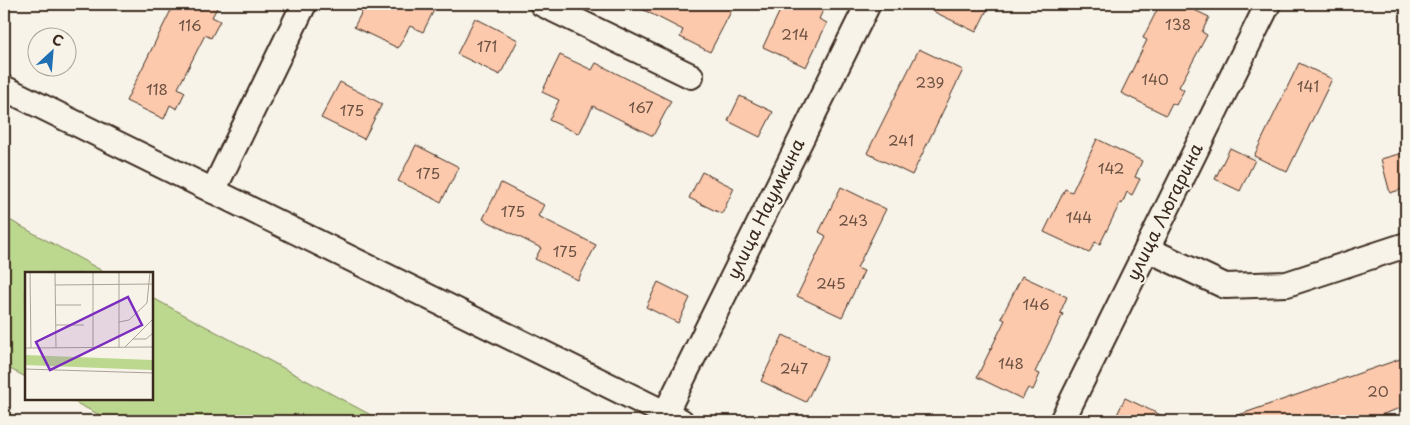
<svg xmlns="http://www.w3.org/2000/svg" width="1410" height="425" font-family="'Playpen Sans',sans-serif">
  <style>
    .green { fill: #bcd88f; stroke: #7c8156 }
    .building { fill: #fdc9ad; stroke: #3b2a1e }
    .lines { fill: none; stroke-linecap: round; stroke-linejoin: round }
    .street-casing { stroke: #3b2a1e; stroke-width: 28 }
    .street { stroke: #f7f3e8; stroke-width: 24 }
    .labels { text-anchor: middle; stroke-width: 4.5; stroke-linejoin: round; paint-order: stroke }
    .number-label { font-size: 15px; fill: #6c5242 }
    .street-label { font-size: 18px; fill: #3b2a1e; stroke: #f7f3e8 }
    .inset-road { fill: none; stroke: #aca397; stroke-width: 1 }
    .view { fill: #7b2cbf; fill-opacity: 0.15; stroke: #7b2cbf; stroke-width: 2.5 }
    .inset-edge { fill: none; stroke: #3b2a1e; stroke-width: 2.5 }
  </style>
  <rect width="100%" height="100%" fill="#f7f3e8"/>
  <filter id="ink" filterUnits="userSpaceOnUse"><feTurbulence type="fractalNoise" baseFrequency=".02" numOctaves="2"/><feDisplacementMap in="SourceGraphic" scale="10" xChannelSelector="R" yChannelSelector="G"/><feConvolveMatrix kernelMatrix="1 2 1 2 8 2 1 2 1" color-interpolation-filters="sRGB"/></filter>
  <g filter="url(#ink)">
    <!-- green -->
    <g class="green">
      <polygon points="4,217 108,274 26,274 26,377 4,366"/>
      <polygon points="151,297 382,421 112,421 68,399 151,399"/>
    </g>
    <!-- building -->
    <g class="building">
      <polygon points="174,4 219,4 212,17 220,21 211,38 205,35 178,88 185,92 177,109 170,105 164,119 126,101"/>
      <polygon points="366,4 437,4 423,32 410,26 398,48 354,27"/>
      <polygon points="632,4 735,4 710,52 680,37 683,30"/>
      <polygon points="783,4 826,4 819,19 827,23 806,67 763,47"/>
      <polygon points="918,4 990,4 976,32"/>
      <polygon points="1160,4 1182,4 1209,17 1202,32 1207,35 1179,87 1184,90 1176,105 1172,103 1166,115 1121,93 1147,40 1143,38"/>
      <polygon points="475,18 518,40 500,75 457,54"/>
      <polygon points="919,49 963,70 912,175 867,153"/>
      <polygon points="560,55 592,70 596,63 671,101 653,136 593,106 579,134 549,120 559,100 542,92"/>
      <polygon points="1299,63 1332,79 1287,172 1254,156"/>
      <polygon points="340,82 382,104 364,139 321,118"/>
      <polygon points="740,96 773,112 760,137 728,121"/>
      <polygon points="1097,139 1142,161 1135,177 1140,179 1132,195 1127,192 1122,204 1120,203 1100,244 1095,242 1089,253 1044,232 1065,189 1072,192"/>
      <polygon points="416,145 459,167 441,202 398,181"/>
      <polygon points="1230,148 1255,160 1240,191 1215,179"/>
      <polygon points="1406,152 1406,188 1390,193 1381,159"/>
      <polygon points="702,172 734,188 722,214 689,198"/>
      <polygon points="501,183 544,205 538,216 596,245 578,280 535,259 541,248 483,219"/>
      <polygon points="841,187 886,209 857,268 864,271 842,317 797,296 826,236 819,232"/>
      <polygon points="1022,276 1067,297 1060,313 1063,314 1035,372 1040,374 1033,390 1028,388 1022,399 977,377 1005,320 1001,318"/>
      <polygon points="658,282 690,298 678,323 646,307"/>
      <polygon points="783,335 828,357 806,402 761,381"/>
      <polygon points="1406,357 1406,406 1364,421 1231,421 1230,418"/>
      <polygon points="1125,398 1173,421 1114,421"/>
    </g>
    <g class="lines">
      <!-- street casing -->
      <g class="street-casing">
        <g id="street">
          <polyline points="542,4 691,76"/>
          <polyline points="4,88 681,421"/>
          <polyline points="213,191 304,4"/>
          <polyline points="1147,249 1225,286 1287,284 1406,245"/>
          <polyline points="665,414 868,4"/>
          <polyline points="1062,421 1268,4"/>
        </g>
      </g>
      <!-- street -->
      <use href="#street" class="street"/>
    </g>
  </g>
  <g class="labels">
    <!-- number labels -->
    <g class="number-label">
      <text x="1178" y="30">138</text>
      <text x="190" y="31">116</text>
      <text x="795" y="40">214</text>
      <text x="487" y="52">171</text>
      <text x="1155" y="85">140</text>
      <text x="930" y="88">239</text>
      <text x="1308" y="92">141</text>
      <text x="157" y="95">118</text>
      <text x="641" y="113">167</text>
      <text x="352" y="116">175</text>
      <text x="901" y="146">241</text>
      <text x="1111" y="174">142</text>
      <text x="428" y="179">175</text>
      <text x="513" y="217">175</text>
      <text x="1079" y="223">144</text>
      <text x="853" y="226">243</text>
      <text x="565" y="257">175</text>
      <text x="831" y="289">245</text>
      <text x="1036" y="310">146</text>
      <text x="1011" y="369">148</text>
      <text x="794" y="374">247</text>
      <text x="1378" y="397">20</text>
    </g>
    <!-- street labels -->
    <g class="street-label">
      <text transform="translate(766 209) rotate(-64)" y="6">улица Наумкина</text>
      <text transform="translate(1165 212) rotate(-64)" y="6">улица Люгарина</text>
    </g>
  </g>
  <!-- overview -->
  <g transform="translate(25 272)">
    <rect width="128" height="128" fill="#f7f3e8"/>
    <path d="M0,83l127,5v10l-127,-5z" fill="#bcd88f"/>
    <path class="inset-road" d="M5,0l1,76M30,0l1,76M30,13l98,-1M30,33h26M94,50l10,-2 18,-17 3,-31M31,53h28M108,67h13l7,-6M100,75l28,-28M0,76l128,-1M68,76v-76M94,76v-76M0,97l128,4"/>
    <path class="view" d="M103,25l14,28 -92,45 -14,-28z"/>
    <rect width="128" height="128" class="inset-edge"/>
  </g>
  <!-- margin -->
  <rect width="1410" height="425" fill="none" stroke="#f7f3e8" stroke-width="20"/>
  <rect x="10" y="10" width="1390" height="405" fill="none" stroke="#3b2a1e" stroke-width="2" filter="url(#ink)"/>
  <!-- north arrow -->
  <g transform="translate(52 52) rotate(26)"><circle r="24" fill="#f7f3e8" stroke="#aca397"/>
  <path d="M0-4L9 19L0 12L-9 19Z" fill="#1f6fb2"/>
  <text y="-8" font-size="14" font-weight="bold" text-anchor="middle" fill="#3b2a1e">С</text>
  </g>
</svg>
